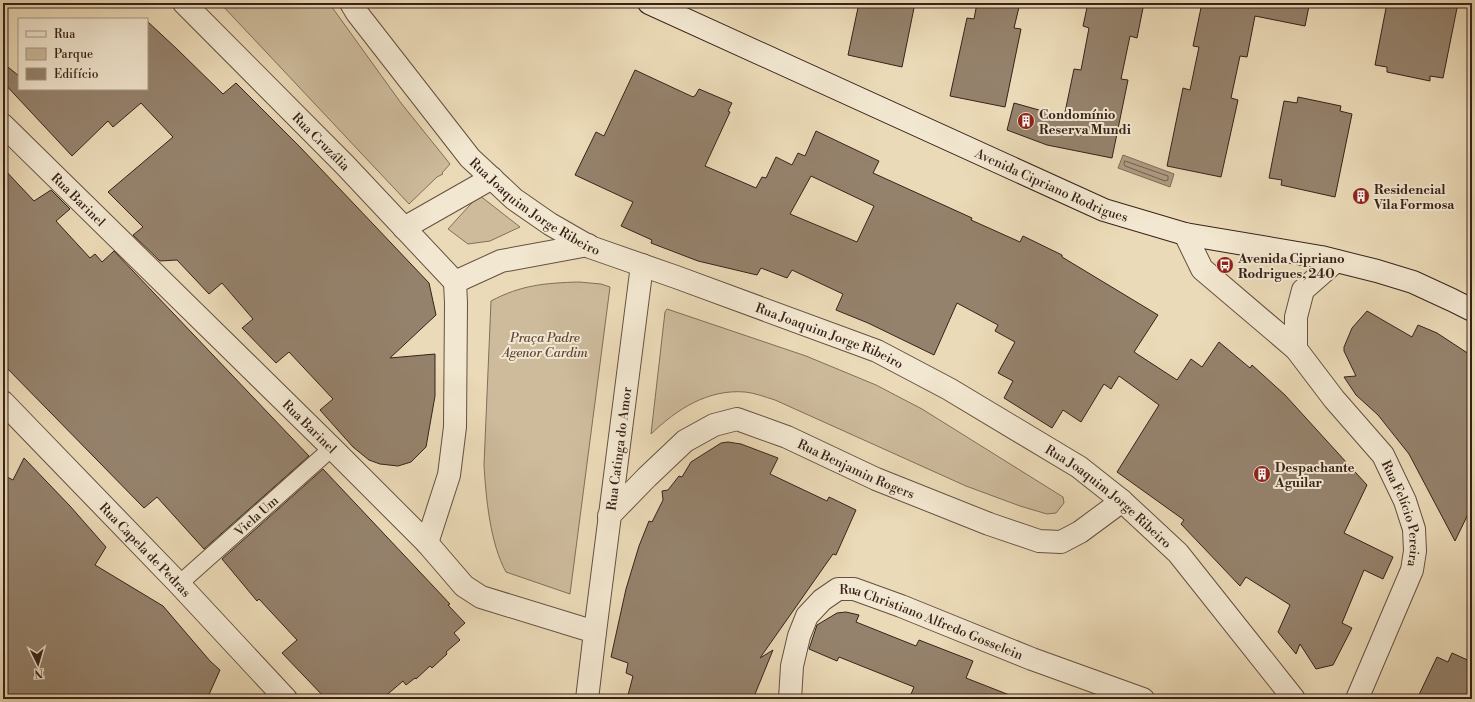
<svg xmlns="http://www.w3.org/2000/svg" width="1475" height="702" font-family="'Libre Bodoni',serif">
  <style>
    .green { fill: #cdbb9c; stroke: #826e5b }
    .water { fill: #ae9b82; stroke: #7f6b58 }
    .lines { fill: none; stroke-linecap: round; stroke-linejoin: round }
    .shore { stroke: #735e4e; stroke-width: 1 }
    .building { fill: #95826c; stroke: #38221a; fill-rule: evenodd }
    .pedestrian-casing { stroke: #655041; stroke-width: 18 }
    .minor-casing { stroke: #655041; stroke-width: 24 }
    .secondary-casing { stroke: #38221a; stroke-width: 24 }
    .pedestrian { stroke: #f2e7d0; stroke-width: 16 }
    .minor { stroke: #f2e7d0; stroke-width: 22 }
    .secondary { stroke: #f2e7d0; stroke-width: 22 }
    .labels { text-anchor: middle; stroke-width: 4; stroke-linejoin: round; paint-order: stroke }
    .poi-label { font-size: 13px; font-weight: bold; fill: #38221a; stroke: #f2e7d0; text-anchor: start }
    .street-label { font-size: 13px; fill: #38221a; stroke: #f2e7d0 }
    .park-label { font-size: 13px; font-style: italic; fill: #5d483a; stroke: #f2e7d0 }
  </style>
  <rect width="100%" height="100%" fill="#ebdab7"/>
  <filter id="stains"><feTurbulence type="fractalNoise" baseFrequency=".005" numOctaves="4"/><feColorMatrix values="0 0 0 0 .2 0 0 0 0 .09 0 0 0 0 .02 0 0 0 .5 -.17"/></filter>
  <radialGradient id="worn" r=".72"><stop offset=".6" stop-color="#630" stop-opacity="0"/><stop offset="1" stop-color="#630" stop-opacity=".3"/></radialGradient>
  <!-- green -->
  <g class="green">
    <polygon points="220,3 329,3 401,103 450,164 442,173 443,174 437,177 409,204"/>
    <polygon points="479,195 520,227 490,241 468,244 448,229"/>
    <path d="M579,282l22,2 9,3 -40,307 -64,-22c-16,-29 -20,-74 -22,-107l7,-164c30,-16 54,-18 88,-19z"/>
    <path d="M667,309l139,47 70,29 46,24 141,88 1,6 -8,10 -9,1 -27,-8 -54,-20 -191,-86c-10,-3 -20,-7 -30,-8 -37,-3 -68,17 -94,42l14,-122z"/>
  </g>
  <!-- water -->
  <polygon class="water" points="1123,155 1174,174 1170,187 1118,168"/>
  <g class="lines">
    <!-- shore -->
    <polygon class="shore" points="1125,161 1168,176 1168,180 1165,181 1125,166 1124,164"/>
  </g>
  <!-- building -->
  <g class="building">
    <polygon points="859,3 915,3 902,67 848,55"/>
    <polygon points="977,3 1020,3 1014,28 1021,29 1005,107 950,96 967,18 974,19"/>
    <polygon points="1088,3 1144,3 1137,38 1130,36 1121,79 1128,80 1112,158 1047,145 1007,130 1014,103 1064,117 1074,69 1081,70 1089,28 1083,26"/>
    <polygon points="1202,3 1294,3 1309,6 1305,26 1255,16 1247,57 1240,56 1231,98 1238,100 1221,177 1167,166 1183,88 1190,90 1199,47 1193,46"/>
    <polygon points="1387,3 1458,3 1443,78 1430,76 1430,81 1387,72 1387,67 1375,65"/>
    <polygon points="147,21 178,50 223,94 236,83 300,147 429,283 436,315 390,358 435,354 435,396 426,447 411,462 398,466 380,464 369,460 353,447 320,410 333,399 289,352 276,363 242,328 253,319 222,283 209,294 177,260 160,261 133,235 143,227 108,192 173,137 141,103 113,127 108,121 72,156 3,82 3,63 19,76 19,89 147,89"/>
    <path d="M635,70l58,27 1,-1h1l4,-7 33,14 -4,8 2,1 -25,54 51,22 6,-11 4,1 10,-21 16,8 6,-12 7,3 11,-25 63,30 -6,12 99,45 -1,2 49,22 3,-6 39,19v2l96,58 -24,37 43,28 14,-21 11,8 17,-25 31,26 2,-3 33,30 82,90 -23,48 49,24 -10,22 -19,-9 -22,53 10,5 -19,37 -17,4 -16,-25 -4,10 -18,-22 12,-27 -44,-28 -6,9 -59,-62 3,-4 -67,-48 42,-67 -40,-29 -8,13 -7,-5 -23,38 -18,-12 -11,18 -48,-30 9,-17 -15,-8 17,-31 -20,-11 3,-6 -41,-22 -23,52 -66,-32 -32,-13 7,-16 -51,-24 -5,8 -26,-10 -4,7 -59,-14 -47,-18 1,-3 -31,-14 12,-24 -58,-27 21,-43 8,4zM811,176l63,30 -17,36 -67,-28z"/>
    <polygon points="1298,97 1341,106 1340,111 1352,114 1335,197 1281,185 1282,180 1269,178 1284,101 1297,103"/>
    <polygon points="3,168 34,201 51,190 70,209 56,221 90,258 95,254 102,262 114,251 309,456 204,549 157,497 144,508 3,364"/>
    <polygon points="1367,311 1412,337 1418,325 1437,333 1472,356 1472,506 1455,541 1409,454 1378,415 1356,395 1344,377 1356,376 1344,351 1344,347 1352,328"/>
    <polygon points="728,442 741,444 778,458 770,474 827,501 829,497 856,510 836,555 833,554 760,658 773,650 753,699 627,699 633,676 626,673 628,663 611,657 626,589 639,546 649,521 652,522 663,500 662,491 668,490 679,476 682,477 691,462 721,443"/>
    <polygon points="24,458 70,506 106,547 95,565 163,606 210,661 220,670 207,699 3,699 3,475 13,480"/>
    <polygon points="323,469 450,604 448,605 465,623 454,633 460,640 446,652 447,654 432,668 430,666 416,679 415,678 406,685 403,681 382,699 326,699 282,653 297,640 259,599 257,601 222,559"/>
    <polygon points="846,612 859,615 856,622 916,646 919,640 973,661 966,678 1017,698 1017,699 909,699 914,687 839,657 837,661 809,649 817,625 837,613"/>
    <polygon points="1452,653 1472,662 1472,699 1417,699 1437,657 1448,662"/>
  </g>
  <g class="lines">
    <!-- pedestrian casing -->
    <g class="pedestrian-casing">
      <g id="pedestrian">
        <path id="s1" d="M179,584l153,-136"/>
      </g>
    </g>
    <!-- minor casing -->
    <g class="minor-casing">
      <g id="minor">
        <path id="s2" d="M184,3l161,162 110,117"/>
        <path id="s3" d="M351,3l6,10 113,145 44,41 36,25 40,23 86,30 201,74 72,38 130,78 43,34 56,52 116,146"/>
        <path id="s4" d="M3,125l329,323 95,95 37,43 17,11 114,35 -8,67"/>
        <polyline points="404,228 492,178"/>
        <path id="s5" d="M1185,234l17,35 94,80 38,50 49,56 22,46 9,28 1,22 -3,19 -55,129"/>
        <polyline points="455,282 501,261 588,245"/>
        <polyline points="1296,349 1296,317 1303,290 1336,261"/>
        <path id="s6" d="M3,402l176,182 107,115"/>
        <path id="s7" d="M609,516l38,-39 38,-36 29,-16 23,-6 50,18 89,42 113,45 50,17 22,1 19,-10 42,-31"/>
        <polyline points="427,543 449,475 455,427 456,303 455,282"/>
        <path id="s8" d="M595,632l47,-367"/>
        <path id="s9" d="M790,699l2,-33 7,-30 8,-20 15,-16 16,-11h16l47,17 131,53 111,40"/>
      </g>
    </g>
    <!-- secondary casing -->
    <g class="secondary-casing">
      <g id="secondary">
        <path id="s10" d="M649,3l455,207 81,24 136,23 56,14 36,11 39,18 20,10"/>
      </g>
    </g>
    <!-- pedestrian -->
    <use href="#pedestrian" class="pedestrian"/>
    <!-- minor -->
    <use href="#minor" class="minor"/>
    <!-- secondary -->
    <use href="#secondary" class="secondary"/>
  </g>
  <!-- icons -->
  <defs>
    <g id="building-disc" transform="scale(0.9)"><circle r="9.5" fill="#8f2418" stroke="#f2e7d0"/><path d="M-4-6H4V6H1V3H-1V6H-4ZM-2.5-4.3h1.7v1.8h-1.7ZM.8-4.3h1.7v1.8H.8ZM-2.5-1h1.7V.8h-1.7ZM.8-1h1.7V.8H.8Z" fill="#fff"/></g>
    <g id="bus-disc" transform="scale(0.9)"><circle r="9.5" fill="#8f2418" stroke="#f2e7d0"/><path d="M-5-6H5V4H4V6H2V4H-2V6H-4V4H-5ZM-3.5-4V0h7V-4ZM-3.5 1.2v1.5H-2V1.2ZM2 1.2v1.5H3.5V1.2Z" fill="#fff"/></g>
  </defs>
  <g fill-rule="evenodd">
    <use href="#building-disc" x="1026" y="121"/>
    <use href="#building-disc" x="1361" y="196"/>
    <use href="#bus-disc" x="1225" y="265"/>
    <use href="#building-disc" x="1262" y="474"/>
  </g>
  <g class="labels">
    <!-- poi labels -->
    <g class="poi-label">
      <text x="1039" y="119">Condomínio<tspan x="1039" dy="15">Reserva Mundi</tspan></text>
      <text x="1374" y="194">Residencial<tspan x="1374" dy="15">Vila Formosa</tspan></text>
      <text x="1238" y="263">Avenida Cipriano<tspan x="1238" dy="15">Rodrigues, 240</tspan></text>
      <text x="1275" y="472">Despachante<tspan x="1275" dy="15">Aguilar</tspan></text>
    </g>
    <!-- street labels -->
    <g class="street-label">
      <text dy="5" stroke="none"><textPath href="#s2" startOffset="195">Rua Cruzália</textPath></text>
      <text dy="5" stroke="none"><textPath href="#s10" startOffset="442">Avenida Cipriano Rodrigues</textPath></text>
      <text dy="5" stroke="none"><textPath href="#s4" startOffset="106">Rua Barinel</textPath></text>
      <text dy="5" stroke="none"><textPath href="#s3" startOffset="277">Rua Joaquim Jorge Ribeiro</textPath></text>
      <text dy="5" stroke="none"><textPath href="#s3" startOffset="601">Rua Joaquim Jorge Ribeiro</textPath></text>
      <text dy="5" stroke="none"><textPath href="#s4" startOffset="430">Rua Barinel</textPath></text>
      <text dy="5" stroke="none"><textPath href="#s8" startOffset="185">Rua Catinga do Amor</textPath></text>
      <text dy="5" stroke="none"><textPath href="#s7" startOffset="293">Rua Benjamin Rogers</textPath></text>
      <text dy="5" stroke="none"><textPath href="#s3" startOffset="925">Rua Joaquim Jorge Ribeiro</textPath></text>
      <text dy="5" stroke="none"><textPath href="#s5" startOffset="362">Rua Felício Pereira</textPath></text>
      <text dy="5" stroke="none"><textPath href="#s1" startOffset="103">Viela Um</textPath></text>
      <text dy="5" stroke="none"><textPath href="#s6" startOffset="205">Rua Capela de Pedras</textPath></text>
      <text dy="5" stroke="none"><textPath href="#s9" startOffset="226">Rua Christiano Alfredo Gosselein</textPath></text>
    </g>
    <!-- park labels -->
    <g class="park-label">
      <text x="545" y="342">Praça Padre<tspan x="545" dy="15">Agenor Cardim</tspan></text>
    </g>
  </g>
  <!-- margin -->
  <rect width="1475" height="702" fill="none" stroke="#ebdab7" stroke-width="16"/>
  <rect x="4" y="4" width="1467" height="694" fill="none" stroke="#38221a" stroke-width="2"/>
  <rect x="8" y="8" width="1459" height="686" fill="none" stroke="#38221a"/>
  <!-- legend -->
  <rect x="18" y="18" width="130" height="72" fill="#f2e7d0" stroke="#a89887"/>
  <rect x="26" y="31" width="20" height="6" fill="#f2e7d0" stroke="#a89887"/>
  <text x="54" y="38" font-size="12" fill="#38221a">Rua</text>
  <rect x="26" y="48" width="20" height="12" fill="#cdbb9c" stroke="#a89887"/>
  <text x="54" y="58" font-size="12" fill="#38221a">Parque</text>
  <rect x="26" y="68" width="20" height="12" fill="#95826c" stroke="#a89887"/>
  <text x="54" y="78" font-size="12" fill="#38221a">Edifício</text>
  <!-- north arrow -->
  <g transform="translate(38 664) rotate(175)" stroke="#f2e7d0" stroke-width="3" paint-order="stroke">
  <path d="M0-3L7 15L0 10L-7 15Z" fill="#38221a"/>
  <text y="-6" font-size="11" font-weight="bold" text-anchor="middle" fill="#38221a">N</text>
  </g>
  <rect width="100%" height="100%" filter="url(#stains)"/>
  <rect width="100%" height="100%" fill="url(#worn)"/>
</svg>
